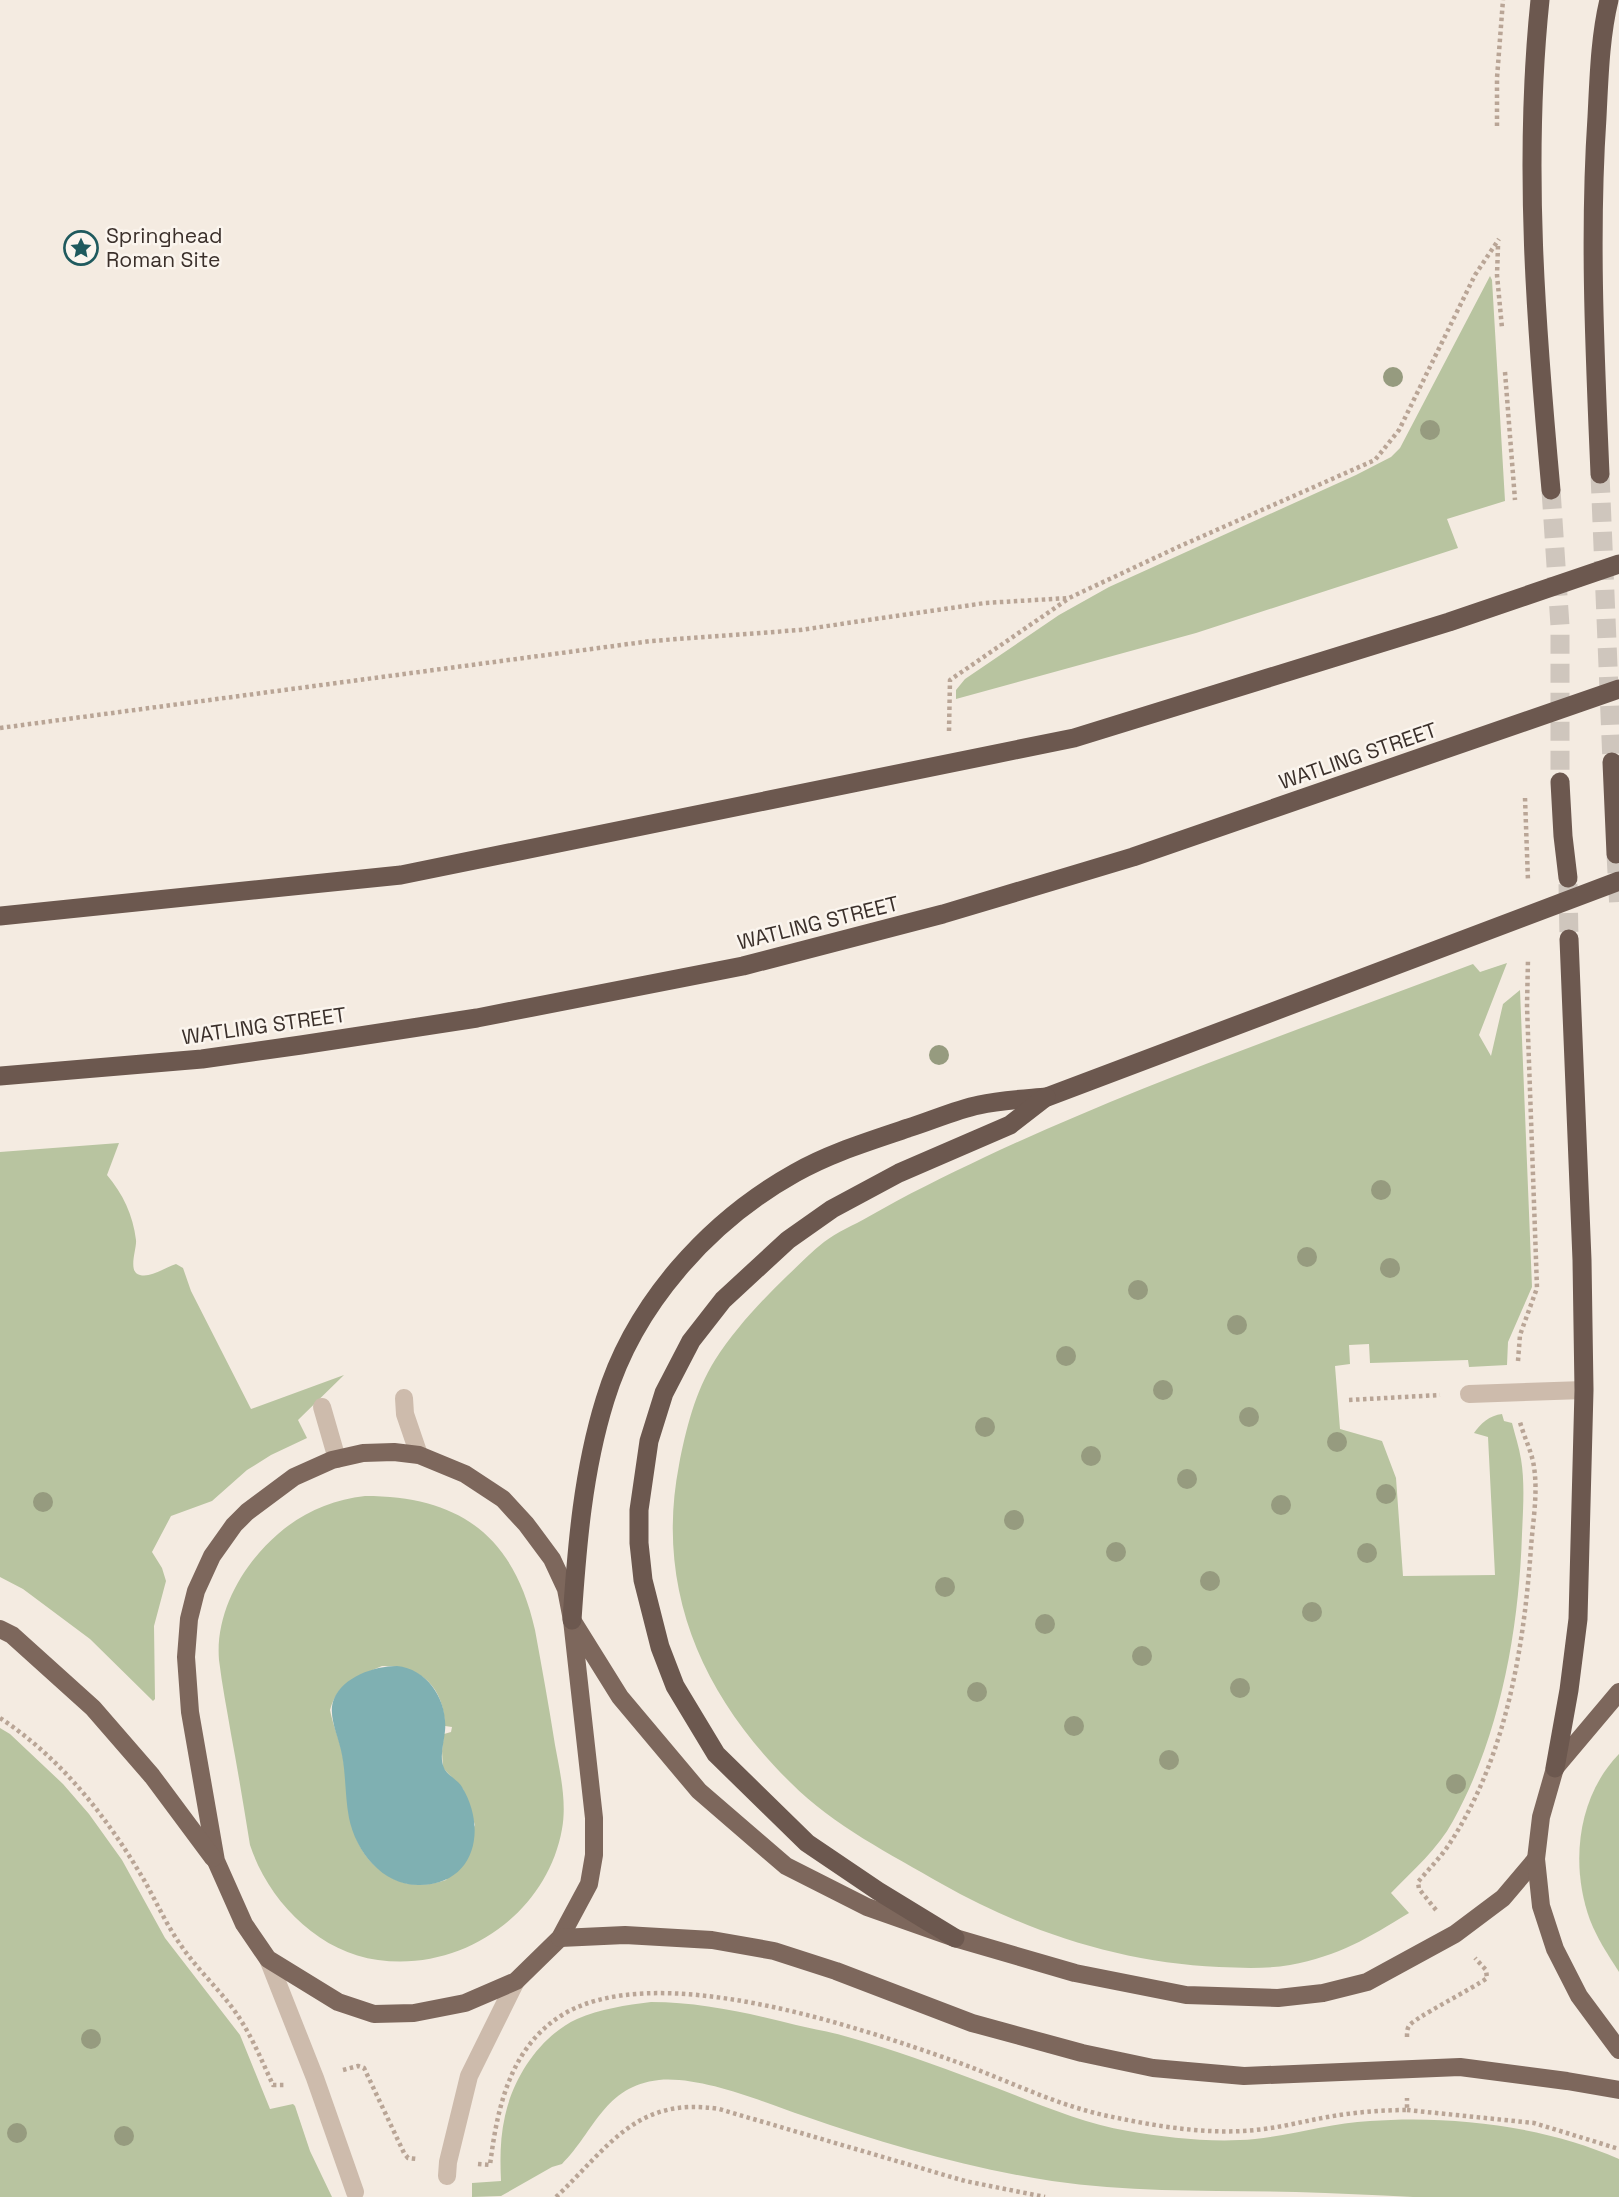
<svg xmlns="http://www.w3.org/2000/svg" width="1619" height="2197" font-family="'Space Grotesk',sans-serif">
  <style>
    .green { fill: #b8c4a0; fill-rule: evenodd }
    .water { fill: #7fb0b2 }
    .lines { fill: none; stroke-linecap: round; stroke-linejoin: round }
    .trunk-tunnel { stroke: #cfc6bd; stroke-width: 19; stroke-dasharray: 19 10; stroke-linecap: butt }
    .path { stroke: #b9a596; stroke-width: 4.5; stroke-dasharray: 3.5 3.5; stroke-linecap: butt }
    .service { stroke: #cdbbac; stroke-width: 18 }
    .minor { stroke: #cdbbac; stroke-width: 18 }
    .primary { stroke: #7d675c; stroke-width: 18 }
    .trunk { stroke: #6c584f; stroke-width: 19 }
    .tree { fill: #969b7f }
    .labels { text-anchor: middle; stroke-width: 5; stroke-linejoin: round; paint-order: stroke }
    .poi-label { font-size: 21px; fill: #3b302b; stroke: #fbf5ee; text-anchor: start }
    .street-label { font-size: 21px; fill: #3b302b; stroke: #fbf5ee }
  </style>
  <rect width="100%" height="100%" fill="#f4ebe1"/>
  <!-- green -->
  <g class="green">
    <polygon points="1490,276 1492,280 1505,501 1447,519 1458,548 1196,633 956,699 956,690 965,679 1059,615 1109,587 1356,475 1391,457 1400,448"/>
    <path d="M1507,963l-28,72 12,21 12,-52 17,-14 12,297 -24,55 -1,23 -38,2 -1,-7 -98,3 -1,-19 -20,1 1,19 -15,2 5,63 42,12 14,37 7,98 92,-1 -7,-138 -14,-4c6,-9 16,-18 28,-19l2,7 8,2c3,12 7,24 9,36 4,24 2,51 1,75 -3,96 -22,202 -69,287 -15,28 -40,49 -62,72l18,20c-41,25 -70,43 -119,52 -24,4 -47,3 -71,2 -98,-4 -192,-35 -277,-83 -52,-30 -108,-58 -151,-101 -89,-87 -136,-194 -112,-318 7,-36 16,-73 36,-105 20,-31 45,-58 72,-84 12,-11 24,-24 37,-34 13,-10 30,-17 44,-25 38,-22 77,-41 117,-60 157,-74 325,-131 488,-193l7,8z"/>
    <path d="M119,1143l-12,32c16,19 26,40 29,65 1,9 -9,32 4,35 11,3 26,-8 36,-11l7,4 8,23 60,118 93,-34 -46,45 9,18 -36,17 -24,15 -35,31 -41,15 -19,36 10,16 4,13 -12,45 1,73 -2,2 -63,-62 -67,-50 -23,-12v-425z"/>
    <path d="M365,1496c95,0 149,40 170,134 7,38 14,77 20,115 5,27 12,57 7,84 -15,85 -100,143 -184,131 -60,-8 -110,-60 -128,-115 -6,-37 -12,-74 -19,-111 -4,-24 -9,-49 -12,-74 -4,-48 24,-96 59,-126 25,-22 54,-34 87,-38zM382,1666c38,-1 62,20 63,60l7,1 -1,5 -7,2 -2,17 1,17 20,21 12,36 -29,55c-18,6 -35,7 -52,-1 -51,-27 -43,-74 -51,-122 -3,-17 -10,-31 -13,-47 8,-28 26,-33 52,-44z"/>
    <polygon points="0,1728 10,1734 63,1784 89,1814 122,1860 165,1938 240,2035 270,2109 293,2104 295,2106 310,2151 332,2197 0,2197"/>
    <path d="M1619,1754v218c-11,-17 -22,-34 -29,-52 -20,-55 -13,-123 29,-166z"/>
    <path d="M651,2002c50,0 97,11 145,23 17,4 35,7 52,12 44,12 87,28 130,44 50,18 98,41 150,50 41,7 86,12 127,8 39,-4 76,-16 115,-18 81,-6 174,5 249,38v38c-68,0 -138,0 -206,0 -39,-2 -78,-4 -117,-5 -82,-2 -163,1 -244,-11 -84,-13 -168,-37 -248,-65 -40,-14 -103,-40 -145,-36 -55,6 -64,51 -97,84l-10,3 -51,29 -29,1v-14l29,-2c-1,-22 -1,-43 4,-65 8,-38 35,-80 72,-97 23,-10 49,-14 74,-17z"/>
  </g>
  <!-- water -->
  <path class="water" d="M397,1666c31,3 51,35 48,65 -1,12 -6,26 -1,37 3,7 14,12 18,19 25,41 14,97 -42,98 -37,1 -64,-33 -71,-67 -4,-21 -3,-42 -7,-63 -3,-18 -15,-40 -8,-56 9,-22 40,-33 63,-33z"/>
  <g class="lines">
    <!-- trunk-tunnel -->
    <g class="trunk-tunnel">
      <polyline points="1600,474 1612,762"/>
      <polyline points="1551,490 1560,626 1560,782"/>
      <polyline points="1616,854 1619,910"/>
      <polyline points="1568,884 1569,939"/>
    </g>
    <!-- path -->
    <g class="path">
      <polyline points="1497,126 1497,78 1503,0"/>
      <polyline points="1498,246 1497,275 1502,328"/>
      <polyline points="1505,372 1515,500"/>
      <polyline points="0,728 651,641 800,630 985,603 1069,598 1178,547 1375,460 1399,430 1475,275 1499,239"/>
      <polyline points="949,731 950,680 1068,599"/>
      <polyline points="1525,798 1528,881"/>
      <polyline points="1518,1361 1520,1335 1537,1288 1527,1006 1528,959"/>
      <polyline points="1349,1400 1440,1395"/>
      <path d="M0,1718c61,40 107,99 144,162 12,21 22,44 36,64 16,24 37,43 54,66 17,24 27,49 39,75h11"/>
      <path d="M1436,1910l-17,-21 -1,-7c10,-12 21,-23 30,-36 58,-87 76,-198 83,-299 2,-26 7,-54 3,-80 -2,-15 -10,-30 -14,-45"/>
      <path d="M1407,2037c0,-4 0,-8 2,-11 3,-7 65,-38 78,-48l-1,-8 -11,-12"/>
      <polyline points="343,2070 358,2066 364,2068 404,2153 408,2158 417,2159"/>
      <polyline points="1407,2110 1534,2123 1619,2149"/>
      <path d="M478,2164l12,1c7,-55 19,-115 69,-148 92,-61 299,10 395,44 51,18 101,44 154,55 47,10 99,19 147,14 21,-2 42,-7 62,-11 30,-6 60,-9 90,-9v-12"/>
      <path d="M556,2197c53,-50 80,-101 163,-88l246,72 80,16"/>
    </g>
    <!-- service -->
    <g class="service">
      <polyline points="1469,1394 1584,1390"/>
      <polyline points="404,1398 405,1414 419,1455"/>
      <polyline points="322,1407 337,1459"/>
    </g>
    <!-- minor -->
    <g class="minor">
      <polyline points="268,1959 315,2078 355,2192"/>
      <polyline points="447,2176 448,2162 469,2076 516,1981"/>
    </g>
    <!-- primary -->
    <g class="primary">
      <polyline points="572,1620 594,1818 594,1855 589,1884 560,1938 516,1981 465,2003 414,2013 374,2014 338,2002 268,1959 244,1924 216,1861 190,1712 186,1657 189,1619 196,1591 212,1556 234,1525 247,1512 294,1477 332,1460 363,1453 394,1452 419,1455 465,1474 503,1499 526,1524 552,1559 566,1589 572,1620 620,1697 699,1791 786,1866 867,1907 955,1938 1075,1973 1186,1995 1278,1998 1323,1993 1367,1982 1455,1934 1503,1898 1536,1859"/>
      <polyline points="0,1629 12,1635 93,1708 152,1776 213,1858"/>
      <polyline points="1619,1692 1555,1768 1541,1817 1536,1859 1541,1906 1555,1949 1579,1996 1619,2050"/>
      <polyline points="560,1938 625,1935 712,1940 774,1951 836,1971 972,2023 1082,2053 1153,2068 1244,2076 1460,2067 1567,2081 1619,2090"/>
    </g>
    <!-- trunk -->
    <g class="trunk">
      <path d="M1540,0c-17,163 -4,327 11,490"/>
      <path d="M1600,474c-5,-119 -11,-238 -3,-357 2,-39 3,-80 12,-117"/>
      <polyline points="1612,762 1616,854"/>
      <polyline points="1560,782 1563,836 1568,878"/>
      <polyline points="0,916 401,875 1074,738 1449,622 1619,564"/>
      <polyline points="0,1076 202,1059 301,1045 477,1018 743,966 943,914 1133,857 1619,689"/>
      <path d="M572,1620c5,-75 11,-149 33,-220 29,-96 104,-179 190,-227 35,-20 75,-32 113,-45 23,-7 47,-18 71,-23 22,-5 46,-6 68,-8l572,-216"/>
      <polyline points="1555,1768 1569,1690 1578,1619 1584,1390 1582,1260 1569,939"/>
      <polyline points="955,1938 878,1891 807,1843 716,1754 675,1686 660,1647 643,1580 639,1543 639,1510 649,1441 664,1393 691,1341 723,1300 788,1240 832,1209 899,1173 1010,1125 1046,1097"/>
    </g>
  </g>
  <!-- trees -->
  <g class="tree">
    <circle cx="1393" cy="377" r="10"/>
    <circle cx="1430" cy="430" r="10"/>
    <circle cx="939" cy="1055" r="10"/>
    <circle cx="1381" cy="1190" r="10"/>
    <circle cx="1307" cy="1257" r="10"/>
    <circle cx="1390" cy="1268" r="10"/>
    <circle cx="1138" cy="1290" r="10"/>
    <circle cx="1237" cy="1325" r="10"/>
    <circle cx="1066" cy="1356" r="10"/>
    <circle cx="1163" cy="1390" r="10"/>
    <circle cx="1249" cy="1417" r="10"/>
    <circle cx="985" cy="1427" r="10"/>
    <circle cx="1337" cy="1442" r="10"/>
    <circle cx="1091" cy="1456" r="10"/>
    <circle cx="1187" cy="1479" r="10"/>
    <circle cx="1386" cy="1494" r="10"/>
    <circle cx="43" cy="1502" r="10"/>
    <circle cx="1281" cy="1505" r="10"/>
    <circle cx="1014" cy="1520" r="10"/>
    <circle cx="1116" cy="1552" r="10"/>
    <circle cx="1367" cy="1553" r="10"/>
    <circle cx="1210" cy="1581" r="10"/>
    <circle cx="945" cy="1587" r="10"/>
    <circle cx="1312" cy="1612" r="10"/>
    <circle cx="1045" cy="1624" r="10"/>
    <circle cx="1142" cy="1656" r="10"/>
    <circle cx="1240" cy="1688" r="10"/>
    <circle cx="977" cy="1692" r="10"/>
    <circle cx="1074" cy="1726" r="10"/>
    <circle cx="1169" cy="1760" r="10"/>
    <circle cx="1456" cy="1784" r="10"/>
    <circle cx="91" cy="2039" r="10"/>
    <circle cx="17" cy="2133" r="10"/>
    <circle cx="124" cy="2136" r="10"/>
  </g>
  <!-- icons -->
  <defs>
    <g id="sight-ring" transform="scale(1.75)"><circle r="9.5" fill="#fbf5ee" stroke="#1f5a5e" stroke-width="1.5"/><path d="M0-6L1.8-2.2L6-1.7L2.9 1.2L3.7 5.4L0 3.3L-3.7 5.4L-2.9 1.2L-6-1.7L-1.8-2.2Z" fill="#1f5a5e"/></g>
  </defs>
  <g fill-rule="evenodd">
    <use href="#sight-ring" x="81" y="248"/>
  </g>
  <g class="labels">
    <!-- poi labels -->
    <g class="poi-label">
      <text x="106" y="243">Springhead<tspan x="106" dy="24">Roman Site</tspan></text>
    </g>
    <!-- street labels -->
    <g class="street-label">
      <text transform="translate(1358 756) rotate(-19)" y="7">WATLING STREET</text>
      <text transform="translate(818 923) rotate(-14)" y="7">WATLING STREET</text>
      <text transform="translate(264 1026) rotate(-8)" y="7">WATLING STREET</text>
    </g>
  </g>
</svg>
